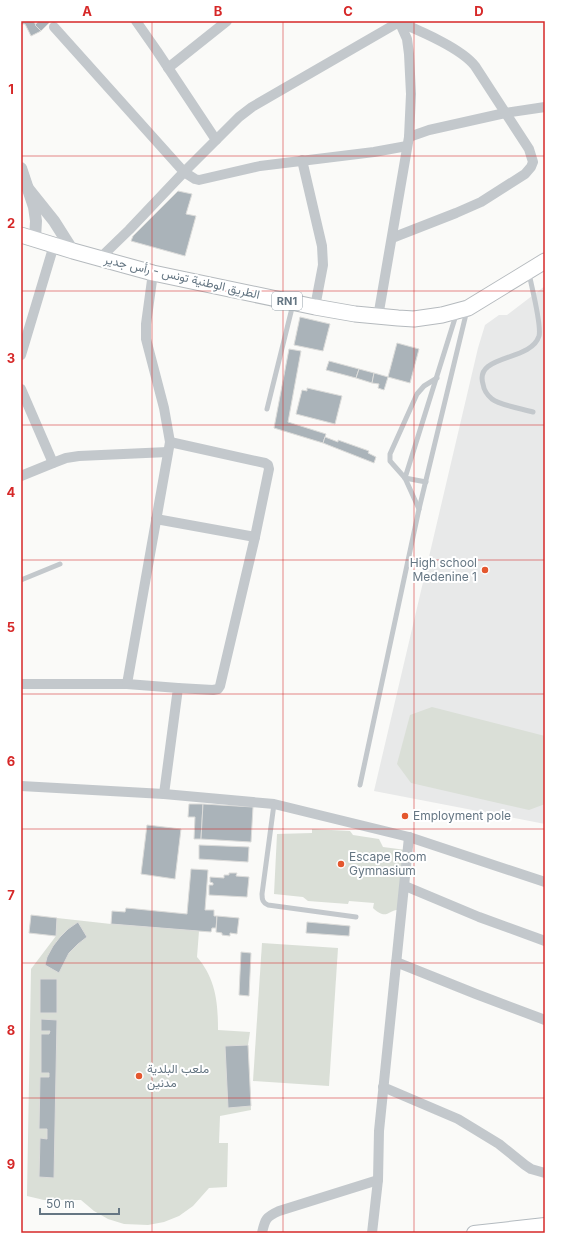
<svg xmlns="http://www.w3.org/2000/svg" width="566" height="1254" font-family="Inter,Vazirmatn,sans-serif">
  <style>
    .built { fill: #e8e9e9 }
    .green { fill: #dadfd7 }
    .building { fill: #aab3b9; stroke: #dcdcda }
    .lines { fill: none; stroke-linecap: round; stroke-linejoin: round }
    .secondary-casing { stroke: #b3babf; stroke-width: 16 }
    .primary-casing { stroke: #b5babe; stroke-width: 17 }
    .service { stroke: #c3c8cc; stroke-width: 5 }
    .minor { stroke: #c3c8cc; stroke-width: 10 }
    .tertiary { stroke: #c3c8cc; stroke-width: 12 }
    .secondary { stroke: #fff; stroke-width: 14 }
    .primary { stroke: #fff; stroke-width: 15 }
    .grid { fill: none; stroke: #d62828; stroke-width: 1; stroke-opacity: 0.55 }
    .poi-dot { fill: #e4572e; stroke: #fff; stroke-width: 1.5 }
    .labels { text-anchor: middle; stroke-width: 4; stroke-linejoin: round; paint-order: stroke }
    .shield { fill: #fff; stroke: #939fa8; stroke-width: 1 }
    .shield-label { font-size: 11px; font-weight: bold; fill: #657683 }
    .street-label { font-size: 12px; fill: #657683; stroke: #fff }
    .poi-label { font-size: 12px; fill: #657683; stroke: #fff; text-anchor: start }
    .neatline { fill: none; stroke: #d62828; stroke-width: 1.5 }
    .grid-label { font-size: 13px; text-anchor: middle; font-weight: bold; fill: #d62828 }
  </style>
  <rect width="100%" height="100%" fill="#fafaf8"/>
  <!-- built -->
  <polygon class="built" points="545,286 545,824 374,791 478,348 485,325 499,315 507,315"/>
  <!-- green -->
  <g class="green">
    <polygon points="432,707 545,736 545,804 529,810 411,783 397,764 410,715"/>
    <path d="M312,829l38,2 3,4 26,4 4,8 23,3 -8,60c-6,-1 -10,6 -16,4 -3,-1 -7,-4 -9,-6l1,-5 -25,-2 -1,3 -40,-3 -5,-4 -29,-3 3,-60 35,-1z"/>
    <path d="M57,918l54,6 88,7 -2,26c19,22 21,46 21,73l32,2 -2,13 3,65 -31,6 -1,27h9l-1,44 -18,1 -16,18 -14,10 -15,6 -16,3 -24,-1 -16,-5 -14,-8 -13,-11h-37l-17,-4 4,-227 25,-33z"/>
    <polygon points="262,943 338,948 329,1086 253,1081"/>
  </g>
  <!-- building -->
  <g class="building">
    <polygon points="21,21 33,21 41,31 31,36 25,24 21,24"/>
    <polygon points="39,21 51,21 41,31 35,25"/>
    <polygon points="178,191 192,194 186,214 196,216 185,256 131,241 133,236"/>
    <polygon points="300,317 330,324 323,351 294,345"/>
    <polygon points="397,343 419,349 410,383 388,377"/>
    <polygon points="289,349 301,351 288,422 326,434 323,443 274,428"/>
    <polygon points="329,361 359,369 356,378 326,370"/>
    <polygon points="359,369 374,373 372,383 356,378"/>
    <polygon points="374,373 388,377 384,390 378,388 379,384 372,383"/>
    <polygon points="307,388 342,396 335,424 296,414 302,390 307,391"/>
    <polygon points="325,437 338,442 338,440 369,451 368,453 376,457 374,463 323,443"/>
    <polygon points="189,804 203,804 201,839 194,839 195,817 188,817"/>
    <polygon points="203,804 253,807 251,842 201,839"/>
    <polygon points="147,825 181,829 175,879 141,874"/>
    <polygon points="199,845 249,847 248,862 199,859"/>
    <polygon points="191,869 208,870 205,910 214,910 214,916 217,916 216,928 212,928 211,932 111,924 112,911 125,912 126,908 187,914"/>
    <polygon points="229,873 237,873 236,876 249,877 247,897 209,895 209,885 213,885 213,883 210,882 210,877 224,878 224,875 229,875"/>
    <polygon points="31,915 57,918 56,936 29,933"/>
    <polygon points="217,916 239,918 237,934 230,933 230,936 222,935 222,933 216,932"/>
    <polygon points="78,922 87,937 78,944 69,953 59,973 45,965 47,957 53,946 60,937 68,929"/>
    <polygon points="307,922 350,926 349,936 306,933"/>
    <polygon points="241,952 251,953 249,996 239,995"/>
    <rect x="40" y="979" width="17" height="34"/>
    <polygon points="41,1019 57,1020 54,1178 39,1177 40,1138 47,1139 47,1129 39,1129 40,1077 49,1077 49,1073 41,1073 41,1034 49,1034 50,1031 41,1031"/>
    <polygon points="248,1045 251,1106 228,1108 225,1046"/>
  </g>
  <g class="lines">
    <!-- secondary casing -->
    <g class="secondary-casing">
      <polyline id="secondary" points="474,1233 545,1225"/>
    </g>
    <!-- primary casing -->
    <g class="primary-casing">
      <polyline id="primary" points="21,235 73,251 153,273 315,307 355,314 398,318 414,319 442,315 468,308 545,261"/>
    </g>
    <!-- service -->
    <g class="service">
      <path d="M529,273c2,12 13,52 10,63 -8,26 -65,18 -56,48 1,7 4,11 9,15 7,6 31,10 41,13"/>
      <polyline points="267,409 293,304"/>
      <polyline points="405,478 456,315"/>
      <polyline points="405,478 426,482"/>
      <polyline points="419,509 405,478 390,461 390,454 417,394 424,386 437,378"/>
      <polyline points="21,580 60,564"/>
      <polyline points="360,785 419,509 467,310"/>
      <path d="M274,804l-12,90c0,6 1,9 6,11l88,12"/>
    </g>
    <!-- minor -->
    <g class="minor">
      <polyline points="136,21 157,51 216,140 184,172 195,179 199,180 260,166 374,152 407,146"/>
      <polyline points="54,27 184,172 129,230 100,258"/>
      <polyline points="168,68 227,21"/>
      <polyline points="409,137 429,130 505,113 545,107"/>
      <path d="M216,140l23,-23 13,-10 147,-85c21,9 62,26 76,44l54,83 4,13 -2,5 -6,7 -44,28 -25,11 -64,25"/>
      <polyline points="302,160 322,246 323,265 315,307"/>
      <polyline points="378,317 409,137 411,94 409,54 407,39 399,21"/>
      <polyline points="21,355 54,245"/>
      <polyline points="21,389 53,463"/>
      <polyline points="170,442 265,463 268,465 269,469 255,537 220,686 218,689 213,690 178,688"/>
      <polyline points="21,476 53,463 66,458 79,456 168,452"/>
      <polyline points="156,519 255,537"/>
      <polyline points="21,684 127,684 170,442 164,408 146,339 146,324 153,273"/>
      <polyline points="127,684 178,688 164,794"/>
      <polyline points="21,786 164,794 274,804 409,837 545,882"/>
      <polyline points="405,886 479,917 545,941"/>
      <polyline points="396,962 476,994 545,1020"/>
      <polyline points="383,1087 458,1119 499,1144 525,1165 531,1169 545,1173"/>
      <path d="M262,1233c3,-14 4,-16 17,-22l99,-31"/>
      <polyline points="372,1233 378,1180 379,1131 409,837"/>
    </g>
    <!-- tertiary -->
    <g class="tertiary">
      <polyline points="21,168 34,207 36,221 35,238"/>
      <polyline points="26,186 54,221 73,251"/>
    </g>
    <!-- secondary -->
    <use href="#secondary" class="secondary"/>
    <!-- primary -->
    <use href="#primary" class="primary"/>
  </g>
  <!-- grid -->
  <path class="grid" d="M152,21v1212M283,21v1212M414,21v1212M21,156h524M21,291h524M21,425h524M21,560h524M21,694h524M21,829h524M21,963h524M21,1098h524"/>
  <!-- markers -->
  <g class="poi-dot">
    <circle cx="485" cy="570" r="4"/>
    <circle cx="405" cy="816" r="4"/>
    <circle cx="341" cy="864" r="4"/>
    <circle cx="139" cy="1076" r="4"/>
  </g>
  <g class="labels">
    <!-- shield labels -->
    <rect class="shield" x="272" y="292" width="30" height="18" rx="3"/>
    <g class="shield-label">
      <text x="287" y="305">RN1</text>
    </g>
    <!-- street labels -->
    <g class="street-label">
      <text transform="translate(182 277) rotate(13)" y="4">الطريق الوطنية تونس - رأس جدير</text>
    </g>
    <!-- poi labels -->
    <g class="poi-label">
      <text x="477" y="567" text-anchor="end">High school<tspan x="477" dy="14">Medenine 1</tspan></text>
      <text x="413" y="820">Employment pole</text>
      <text x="349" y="861">Escape Room<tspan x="349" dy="14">Gymnasium</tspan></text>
      <text x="147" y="1073">ملعب البلدية<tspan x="147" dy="14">مدنين</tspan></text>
    </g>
  </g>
  <!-- border -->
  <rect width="566" height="1254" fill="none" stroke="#ffffff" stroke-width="44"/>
  <!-- scale -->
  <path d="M40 1208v6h79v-6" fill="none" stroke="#657683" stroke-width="2"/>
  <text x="46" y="1208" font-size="12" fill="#657683" stroke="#ffffff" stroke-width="3" paint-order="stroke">50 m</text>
  <rect x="22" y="22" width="522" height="1210" class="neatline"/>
  <g class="grid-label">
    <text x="87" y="16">A</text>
    <text x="218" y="16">B</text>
    <text x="348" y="16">C</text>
    <text x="479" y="16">D</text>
    <text x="11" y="94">1</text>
    <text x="11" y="228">2</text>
    <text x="11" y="363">3</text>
    <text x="11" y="497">4</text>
    <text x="11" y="632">5</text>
    <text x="11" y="766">6</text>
    <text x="11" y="900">7</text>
    <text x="11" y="1035">8</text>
    <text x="11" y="1169">9</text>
  </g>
</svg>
